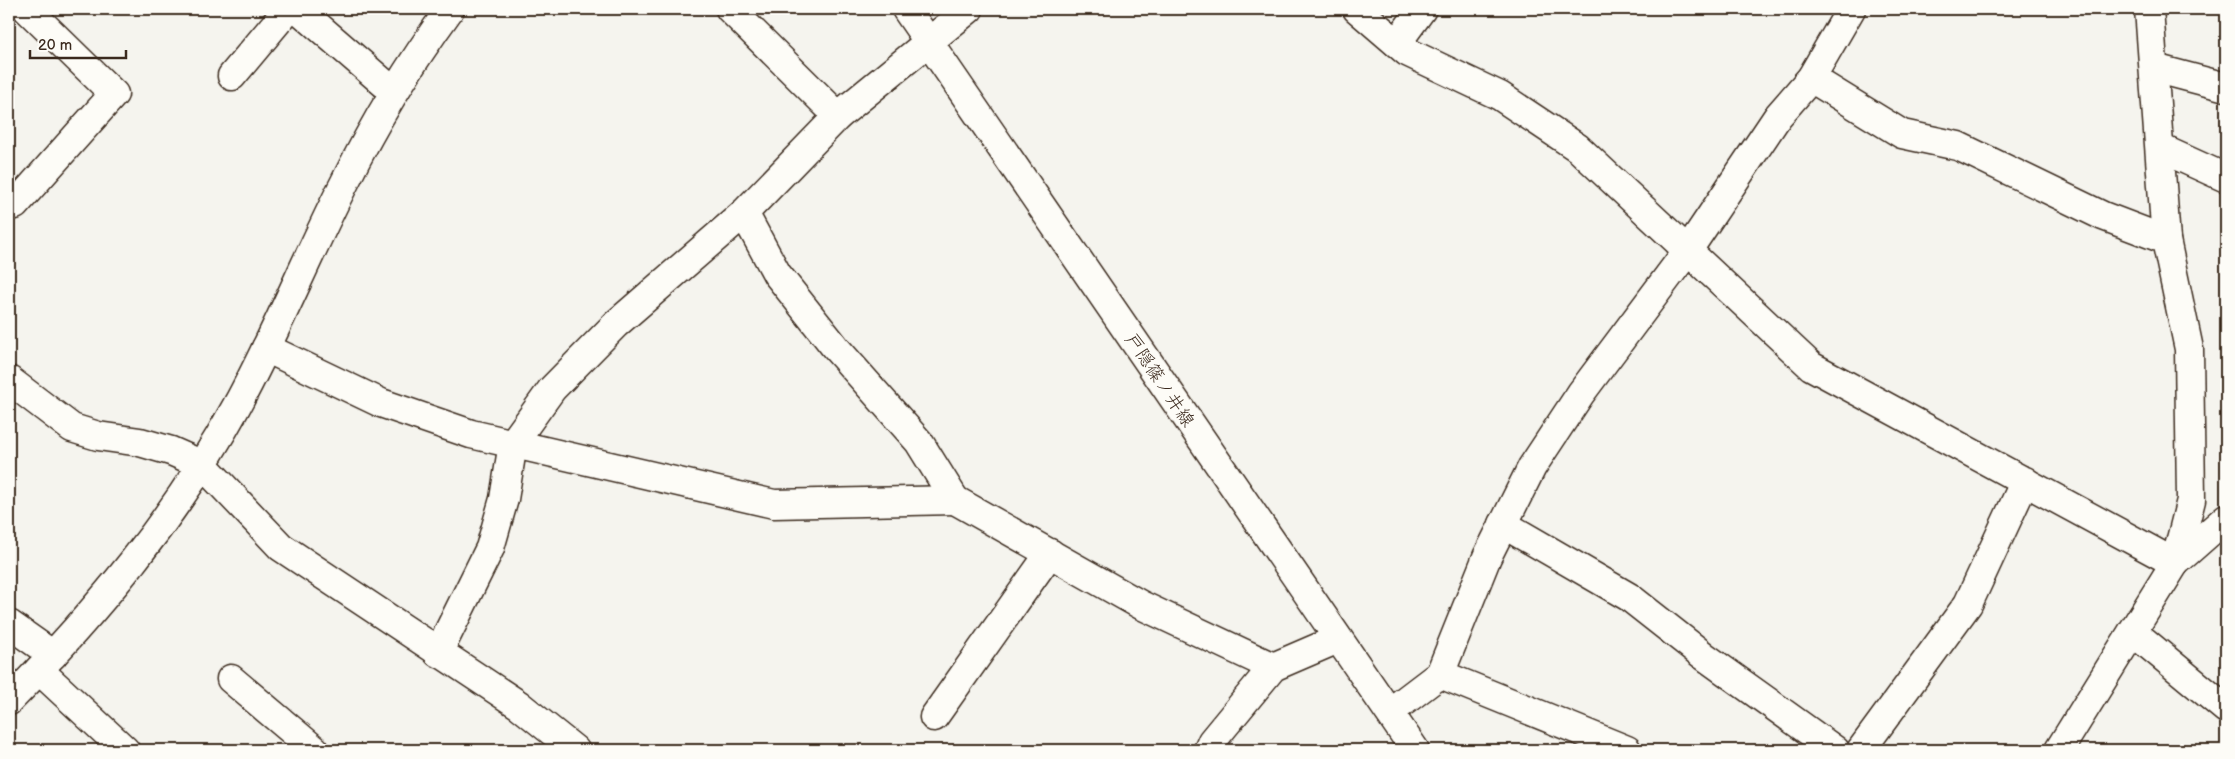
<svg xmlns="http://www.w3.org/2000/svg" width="2235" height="759" font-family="'Balsamiq Sans','Klee One',sans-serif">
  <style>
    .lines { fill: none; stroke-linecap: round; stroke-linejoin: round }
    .minor-casing { stroke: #3b2a1e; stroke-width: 31 }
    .tertiary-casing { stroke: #3b2a1e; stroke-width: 31 }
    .primary-casing { stroke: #3b2a1e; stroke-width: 31 }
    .minor { stroke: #fdfcf7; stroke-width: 28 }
    .tertiary { stroke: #fdfcf7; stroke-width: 28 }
    .primary { stroke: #fdfcf7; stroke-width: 28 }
    .labels { text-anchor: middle; stroke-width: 5; stroke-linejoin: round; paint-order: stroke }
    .street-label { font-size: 18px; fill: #3b2a1e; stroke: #fdfcf7 }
  </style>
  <rect width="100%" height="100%" fill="#f5f4ee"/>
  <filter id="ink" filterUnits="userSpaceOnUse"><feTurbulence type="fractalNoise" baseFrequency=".02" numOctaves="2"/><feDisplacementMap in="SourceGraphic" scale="10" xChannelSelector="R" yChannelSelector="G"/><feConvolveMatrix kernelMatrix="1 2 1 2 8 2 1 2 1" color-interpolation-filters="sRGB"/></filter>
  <g filter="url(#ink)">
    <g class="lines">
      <!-- minor casing -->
      <g class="minor-casing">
        <g id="minor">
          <polyline points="298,9 394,92"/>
          <polyline points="730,9 838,116"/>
          <polyline points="1357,9 1407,52 1500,96 1578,148 1811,366 2175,563"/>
          <polyline points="1397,43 1422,9"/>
          <polyline points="2154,68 2226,87"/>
          <polyline points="232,76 288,9"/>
          <polyline points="1811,78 1902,134 1958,146 2103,216 2166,240"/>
          <polyline points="2160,148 2226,178"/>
          <polyline points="9,200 15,205 114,94 27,9"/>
          <polyline points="744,213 777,274 835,347 919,442 955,500 1141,605 1273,667"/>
          <polyline points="266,348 381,403 471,434 774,504 955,500"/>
          <polyline points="9,380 72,428 98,436 140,442 171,451 203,465 281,547 519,705 575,750"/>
          <polyline points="1503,524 1629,597 1704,656 1835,750"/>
          <polyline points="2175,563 2226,518"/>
          <polyline points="9,624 53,655"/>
          <polyline points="2133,632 2226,709"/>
          <polyline points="438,653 490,548 504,499 513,443 552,389 616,324 744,213 838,116 969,9"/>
          <polyline points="39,670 125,750"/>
          <polyline points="1440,674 1627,750"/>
          <polyline points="231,679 315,750"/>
          <polyline points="1390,712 1440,674 1487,557 1532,467 1581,393 1688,250 1778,116 1811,78 1851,9"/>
          <polyline points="934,717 1050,553"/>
          <polyline points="1208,750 1212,741 1273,667 1338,639"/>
          <polyline points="1861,750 1968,604 2025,481"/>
          <polyline points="2059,750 2175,563 2191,500 2189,349 2166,240 2149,9"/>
        </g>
      </g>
      <!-- tertiary casing -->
      <g class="tertiary-casing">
        <path id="tertiary" d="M9,701c87,-89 167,-184 227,-294 40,-73 71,-151 109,-225 30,-61 65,-118 105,-173"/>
      </g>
      <!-- primary casing -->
      <g class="primary-casing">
        <polyline id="primary" points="906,9 1415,750"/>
      </g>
      <!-- minor -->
      <use href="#minor" class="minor"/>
      <!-- tertiary -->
      <use href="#tertiary" class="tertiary"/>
      <!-- primary -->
      <use href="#primary" class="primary"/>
    </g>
  </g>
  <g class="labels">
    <!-- street labels -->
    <g class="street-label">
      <text transform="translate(1160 380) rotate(56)" y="6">戸隠篠ノ井線</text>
    </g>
  </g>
  <!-- margin -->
  <rect width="2235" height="759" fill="none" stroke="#fdfcf7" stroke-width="30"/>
  <rect x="15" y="15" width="2205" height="729" fill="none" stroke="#3b2a1e" stroke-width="2" filter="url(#ink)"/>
  <!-- scale -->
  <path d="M30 50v8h96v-8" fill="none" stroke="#3b2a1e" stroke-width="2.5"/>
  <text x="38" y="50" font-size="15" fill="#3b2a1e" stroke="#fdfcf7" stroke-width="4" paint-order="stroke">20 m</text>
</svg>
